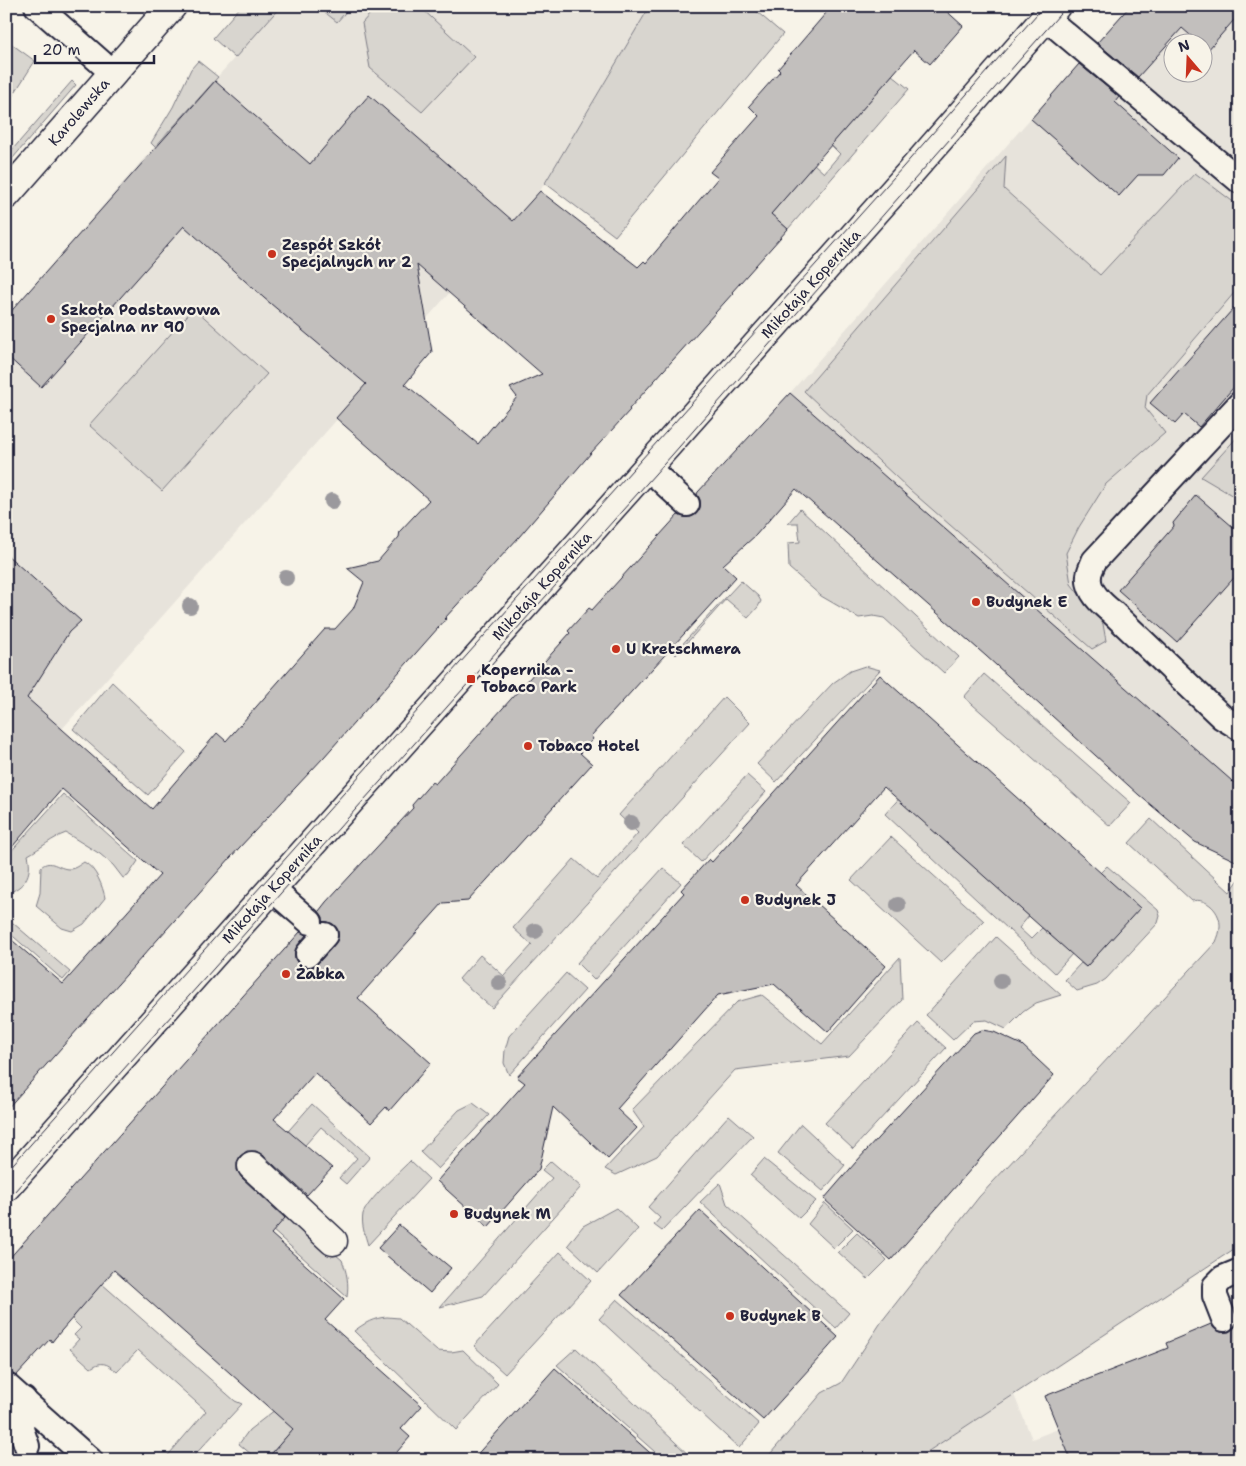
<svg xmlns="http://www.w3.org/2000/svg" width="1246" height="1466" font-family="'Shantell Sans',sans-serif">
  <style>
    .built { fill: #e7e3db; fill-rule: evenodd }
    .green { fill: #d8d5cf; stroke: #7d7c85 }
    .building { fill: #c2bfbd; stroke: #22223b; fill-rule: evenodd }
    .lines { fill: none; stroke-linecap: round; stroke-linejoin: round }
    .lane-casing { stroke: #22223b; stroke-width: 28 }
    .street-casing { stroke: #22223b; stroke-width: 31 }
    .secondary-casing { stroke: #22223b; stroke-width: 31 }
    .lane { stroke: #f7f3e8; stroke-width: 24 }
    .street { stroke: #f7f3e8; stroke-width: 28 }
    .secondary { stroke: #f7f3e8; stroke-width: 28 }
    .tram { stroke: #22223b; stroke-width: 1 }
    .tree { fill: #9b999d }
    .poi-dot { fill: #c8321e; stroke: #f7f3e8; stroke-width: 2 }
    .labels { text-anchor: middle; stroke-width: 4.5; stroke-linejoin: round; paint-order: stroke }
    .street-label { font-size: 15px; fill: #22223b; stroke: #f7f3e8 }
    .poi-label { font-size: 15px; font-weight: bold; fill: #22223b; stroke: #f7f3e8; text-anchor: start }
  </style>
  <rect width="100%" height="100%" fill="#f7f3e8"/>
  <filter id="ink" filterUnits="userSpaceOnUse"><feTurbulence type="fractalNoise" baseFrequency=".02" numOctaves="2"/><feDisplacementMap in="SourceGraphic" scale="10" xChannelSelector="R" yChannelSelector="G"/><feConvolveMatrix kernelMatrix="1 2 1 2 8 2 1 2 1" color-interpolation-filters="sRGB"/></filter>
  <g filter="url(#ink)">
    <!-- built -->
    <g class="built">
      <polygon points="281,6 317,6 337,22 351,6 650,6 540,191 6,792 6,317 140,163"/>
      <path d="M1129,6h111v782l-450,-395zM1174,42h30v30h-30z"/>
      <polygon points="1014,1395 1032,1439 1058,1429 1071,1460 915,1460"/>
    </g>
    <!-- green -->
    <g class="green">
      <polygon points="241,6 281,6 235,58 213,38"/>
      <polygon points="317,6 351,6 337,22"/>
      <polygon points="377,6 419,6 474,57 422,112 370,68 362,23"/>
      <polygon points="650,6 750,6 783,34 615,236 545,183"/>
      <polygon points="6,40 35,61 12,97 6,92"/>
      <polygon points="198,61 218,77 155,147 151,143 173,107 191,69"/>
      <polygon points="892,75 909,89 788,229 771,214 814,164 824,173 840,154 831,145"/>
      <polygon points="72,81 76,85 6,166 6,157"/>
      <polygon points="1006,156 1004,189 1100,275 1195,173 1240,207 1240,286 1147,395 1145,408 1165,433 1106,484 1079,527 1066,553 1071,584 1103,624 1106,641 1092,649 910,490 804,391"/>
      <polygon points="194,308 267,374 162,491 89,425"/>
      <polygon points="1240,434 1240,500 1201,477"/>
      <polygon points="800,509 959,657 944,673 884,618 873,616 859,618 821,596 789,568 788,543 800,542 798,523 788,523"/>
      <polygon points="741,581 758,596 761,601 758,607 748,618 726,599 676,655 674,653"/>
      <polygon points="865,666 880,670 776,782 757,764 833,683 850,671"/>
      <polygon points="984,674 1131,803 1110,826 964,697"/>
      <polygon points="112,682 186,752 148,795 73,729"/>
      <polygon points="724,697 750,723 492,1008 459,979 480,955 504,976 532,945 513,928 574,859 597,879 638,833 619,815"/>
      <polygon points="747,775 766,792 701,862 683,845"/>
      <polygon points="905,792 921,819 1029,916 1019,928 1031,939 1042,928 1072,954 1055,973 885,814"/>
      <path d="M63,794l75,67 -10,15 -5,2 -10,-13 -13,-11 -34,-21c-14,5 -25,15 -38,22 5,21 -4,32 -22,39v-37z"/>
      <path d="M1151,819l79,73 10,-14v367l-325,215h-150l57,-67 19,-10 41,-62 97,-124 237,-255c2,-5 4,-10 4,-15 1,-15 -13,-30 -28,-26l-63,-58z"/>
      <polygon points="891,837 984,921 941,963 851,880"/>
      <path d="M84,862c12,6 19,25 21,36l-21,26 -12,7 -10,-3 -26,-22 4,-13 1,-26c10,-9 17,2 28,2 6,0 10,-4 15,-7z"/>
      <polygon points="1107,866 1158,910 1160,916 1158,923 1106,979 1097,985 1077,991 1065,980 1081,963 1086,967 1139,908 1100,873"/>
      <polygon points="663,868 681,883 594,980 577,963"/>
      <polygon points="6,917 70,972 63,980 6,930"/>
      <polygon points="996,937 1061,995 1036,1003 1023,1012 1006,1029 987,1020 973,1021 953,1040 926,1015"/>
      <polygon points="900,957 902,1000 849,1056 735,1070 657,1156 616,1175 605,1169 644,1127 632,1110 737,1002 762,995 822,1044"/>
      <polygon points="566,973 585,990 509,1075 504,1063 505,1050 509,1036"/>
      <polygon points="918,1023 946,1048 853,1149 825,1123"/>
      <polygon points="473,1103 489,1115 438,1169 420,1152 459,1110"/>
      <polygon points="312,1104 370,1157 346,1184 339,1178 357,1158 321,1127 284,1169 268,1154"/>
      <polygon points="729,1115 753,1136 662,1231 654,1225 660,1218 648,1207"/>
      <polygon points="801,1124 845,1165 823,1191 778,1153"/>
      <polygon points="764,1159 816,1201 799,1218 750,1175"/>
      <path d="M410,1161l19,18 -61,66c-3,-10 -7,-20 -5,-31 4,-13 36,-42 47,-53z"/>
      <polygon points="551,1161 581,1187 483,1296 440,1307 552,1178 542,1170"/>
      <path d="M248,1180l94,80c5,13 7,23 5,37l-114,-102z"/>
      <polygon points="720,1183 727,1204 849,1313 836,1328 700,1202"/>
      <polygon points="825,1203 853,1229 834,1248 808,1224"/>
      <polygon points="616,1208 638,1229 598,1273 568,1245 583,1226"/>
      <polygon points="857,1233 887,1260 868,1279 838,1252"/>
      <polygon points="560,1252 591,1281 505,1374 474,1346"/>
      <path d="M101,1283l134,118 7,3 -52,56h-26l42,-49 -68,-61 -21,22c-9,-8 -15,-12 -26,-4l-21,-19 9,-10 -5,-4 7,-7 -9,-9 3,-4 -2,-2z"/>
      <polygon points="617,1299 759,1424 739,1448 599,1319"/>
      <path d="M387,1317l12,1 38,33 14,1 12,-2 35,34 -42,46 -102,-99c11,-8 19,-13 33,-14z"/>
      <polygon points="576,1348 694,1460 664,1460 557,1365"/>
      <polygon points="284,1403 302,1419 266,1460 258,1460 239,1444 249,1430"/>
    </g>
    <!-- building -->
    <g class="building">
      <path d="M832,6h109l22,20 -33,38 -16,-14 -143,164 17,15 -56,63 1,1 -104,116 1,1 -39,43 -72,84 -74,81 1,1 -122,138 -85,91 -233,262v-175l57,49 97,-109 -98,-86 -56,65v-300l75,67 -12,11 -42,66 125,111 65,-76 9,8 99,-112h10l18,-20 11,-27 -17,-14 31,-7 21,-24 1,-6 29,-31 -93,-82 30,-34 -102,-86 -80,-72 -143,161 -35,-32v-38l209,-236 95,83 59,-69 144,126 27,-30 98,76 6,-6 2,2 72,-85 -8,-6 49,-56 -10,-10 31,-35 -2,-2zM417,265l125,109 -32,14 7,9 -39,47 -73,-60 27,-32z"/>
      <polygon points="1130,6 1240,6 1240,13 1207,51 1204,48 1204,42 1198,42 1182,28 1138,77 1097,43"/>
      <polygon points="1079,64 1119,97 1115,102 1178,158 1164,175 1138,175 1119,196 1031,119"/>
      <polygon points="1240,301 1240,380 1199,427 1184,414 1175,424 1150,403"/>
      <polygon points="790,393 1240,788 1240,863 1195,842 1139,795 986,656 796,489 756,535 723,565 736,577 591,736 593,739 580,753 592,764 468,901 443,903 358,998 431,1063 389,1111 386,1107 371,1123 315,1073 274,1119 332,1168 307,1195 263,1155 256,1151 247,1151 240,1156 237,1162 237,1170 241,1177 285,1218 271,1234 344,1299 325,1320 422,1406 401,1429 410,1437 390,1460 266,1460 293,1429 114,1270 55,1338 52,1342 50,1339 16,1376 10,1373 6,1373 6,1262 300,932 306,935 298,945 295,951 295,959 299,965 306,968 313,967 318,963 335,944 338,937 338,930 334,925 328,922 323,922 323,917 319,911 326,902 413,808 412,805 432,782 435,784 570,633 568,631 589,608 592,610 678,515 684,517 691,517 697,513 700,507 700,500 697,494 698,492"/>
      <polygon points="1196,495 1240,533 1240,571 1177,642 1118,590 1174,526 1173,523"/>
      <polygon points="880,675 1140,908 1086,967 884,787 796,885 886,966 828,1032 774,984 718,995 617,1109 637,1128 608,1159 553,1107 539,1169 488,1227 437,1181 525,1083 517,1077 684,893 681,890 709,859 712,862"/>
      <polygon points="982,1030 994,1032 1022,1045 1054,1075 891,1260 824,1199 856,1162 974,1033"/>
      <polygon points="700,1210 838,1337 763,1420 621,1295"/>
      <polygon points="399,1225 451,1268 430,1293 378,1248"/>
      <polygon points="1240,1312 1240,1460 1071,1460 1045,1396 1168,1348 1166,1343 1211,1324 1215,1329 1221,1332 1229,1332 1235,1327 1238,1321 1237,1314"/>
      <polygon points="555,1368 658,1460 472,1460"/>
    </g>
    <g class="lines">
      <!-- lane casing -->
      <g class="lane-casing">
        <g id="lane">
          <polyline points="37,6 113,73"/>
          <polyline points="1046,18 1240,181"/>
          <path d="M1240,404l-146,157c-1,4 -5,10 -5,15 -2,15 13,28 23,36l110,105 18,11"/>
          <polyline points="647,467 687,504"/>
          <polyline points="272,889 310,922"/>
          <polyline points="308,954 325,935"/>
          <polyline points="1224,1319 1215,1296 1215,1286 1223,1278 1240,1271"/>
          <polyline points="7,1386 90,1460"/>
          <polyline points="24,1400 21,1429 27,1446"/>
        </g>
      </g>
      <!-- street casing -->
      <g class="street-casing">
        <polyline id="street" points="252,1166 333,1241"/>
      </g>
      <!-- secondary casing -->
      <g class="secondary-casing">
        <g id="secondary">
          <polyline points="6,195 172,6"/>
          <polyline points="6,1187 909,174 1056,6"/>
        </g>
      </g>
      <!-- lane -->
      <use href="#lane" class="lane"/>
      <!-- street -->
      <use href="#street" class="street"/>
      <!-- secondary -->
      <use href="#secondary" class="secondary"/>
      <!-- tram -->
      <g class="tram">
        <polyline points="6,1172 773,312 903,167 1044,6"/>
        <polyline points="6,1201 672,455 1067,6"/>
      </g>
    </g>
    <!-- trees -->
    <g class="tree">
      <circle cx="332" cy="501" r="8"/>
      <circle cx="286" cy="578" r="8"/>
      <circle cx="190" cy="606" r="8"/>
      <circle cx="631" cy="823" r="8"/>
      <circle cx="898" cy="905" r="8"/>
      <circle cx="535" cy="931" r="8"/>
      <circle cx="1001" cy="981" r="8"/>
      <circle cx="499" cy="983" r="8"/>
    </g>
  </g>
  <!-- markers -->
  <g class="poi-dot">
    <circle cx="272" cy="254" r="5"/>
    <circle cx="51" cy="319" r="5"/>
    <circle cx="976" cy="602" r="5"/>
    <circle cx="616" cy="649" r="5"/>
    <rect x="466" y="674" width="10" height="10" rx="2.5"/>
    <circle cx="528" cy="746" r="5"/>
    <circle cx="745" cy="900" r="5"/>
    <circle cx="286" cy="974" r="5"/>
    <circle cx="454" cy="1214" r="5"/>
    <circle cx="730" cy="1316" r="5"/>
  </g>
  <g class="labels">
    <!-- street labels -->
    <g class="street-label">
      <text transform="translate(79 112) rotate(-49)" y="5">Karolewska</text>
      <text transform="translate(811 284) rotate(-48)" y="5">Mikołaja Kopernika</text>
      <text transform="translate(542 586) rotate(-48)" y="5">Mikołaja Kopernika</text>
      <text transform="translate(272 889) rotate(-48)" y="5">Mikołaja Kopernika</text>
    </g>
    <!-- poi labels -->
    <g class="poi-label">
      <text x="282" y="250">Zespół Szkół<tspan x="282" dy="17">Specjalnych nr 2</tspan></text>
      <text x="61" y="315">Szkoła Podstawowa<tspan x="61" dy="17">Specjalna nr 90</tspan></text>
      <text x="986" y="607">Budynek E</text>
      <text x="626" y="654">U Kretschmera</text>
      <text x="481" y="675">Kopernika -<tspan x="481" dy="17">Tobaco Park</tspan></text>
      <text x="538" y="751">Tobaco Hotel</text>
      <text x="755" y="905">Budynek J</text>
      <text x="296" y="979">Żabka</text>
      <text x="464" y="1219">Budynek M</text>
      <text x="740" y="1321">Budynek B</text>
    </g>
  </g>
  <!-- margin -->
  <rect width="1246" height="1466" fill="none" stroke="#f7f3e8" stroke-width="25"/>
  <rect x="12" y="12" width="1221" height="1441" fill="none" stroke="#22223b" stroke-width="2" filter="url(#ink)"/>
  <!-- north arrow -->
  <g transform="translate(1188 58) rotate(341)"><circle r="24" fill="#f7f3e8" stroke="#a29fa3"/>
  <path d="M0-4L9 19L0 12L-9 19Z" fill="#c8321e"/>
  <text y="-8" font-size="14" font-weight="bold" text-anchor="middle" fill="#22223b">N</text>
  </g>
  <!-- scale -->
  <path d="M35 55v8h119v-8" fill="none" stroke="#22223b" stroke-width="2.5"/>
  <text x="42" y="55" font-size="15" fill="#22223b" stroke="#f7f3e8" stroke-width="4" paint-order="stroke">20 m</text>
</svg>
